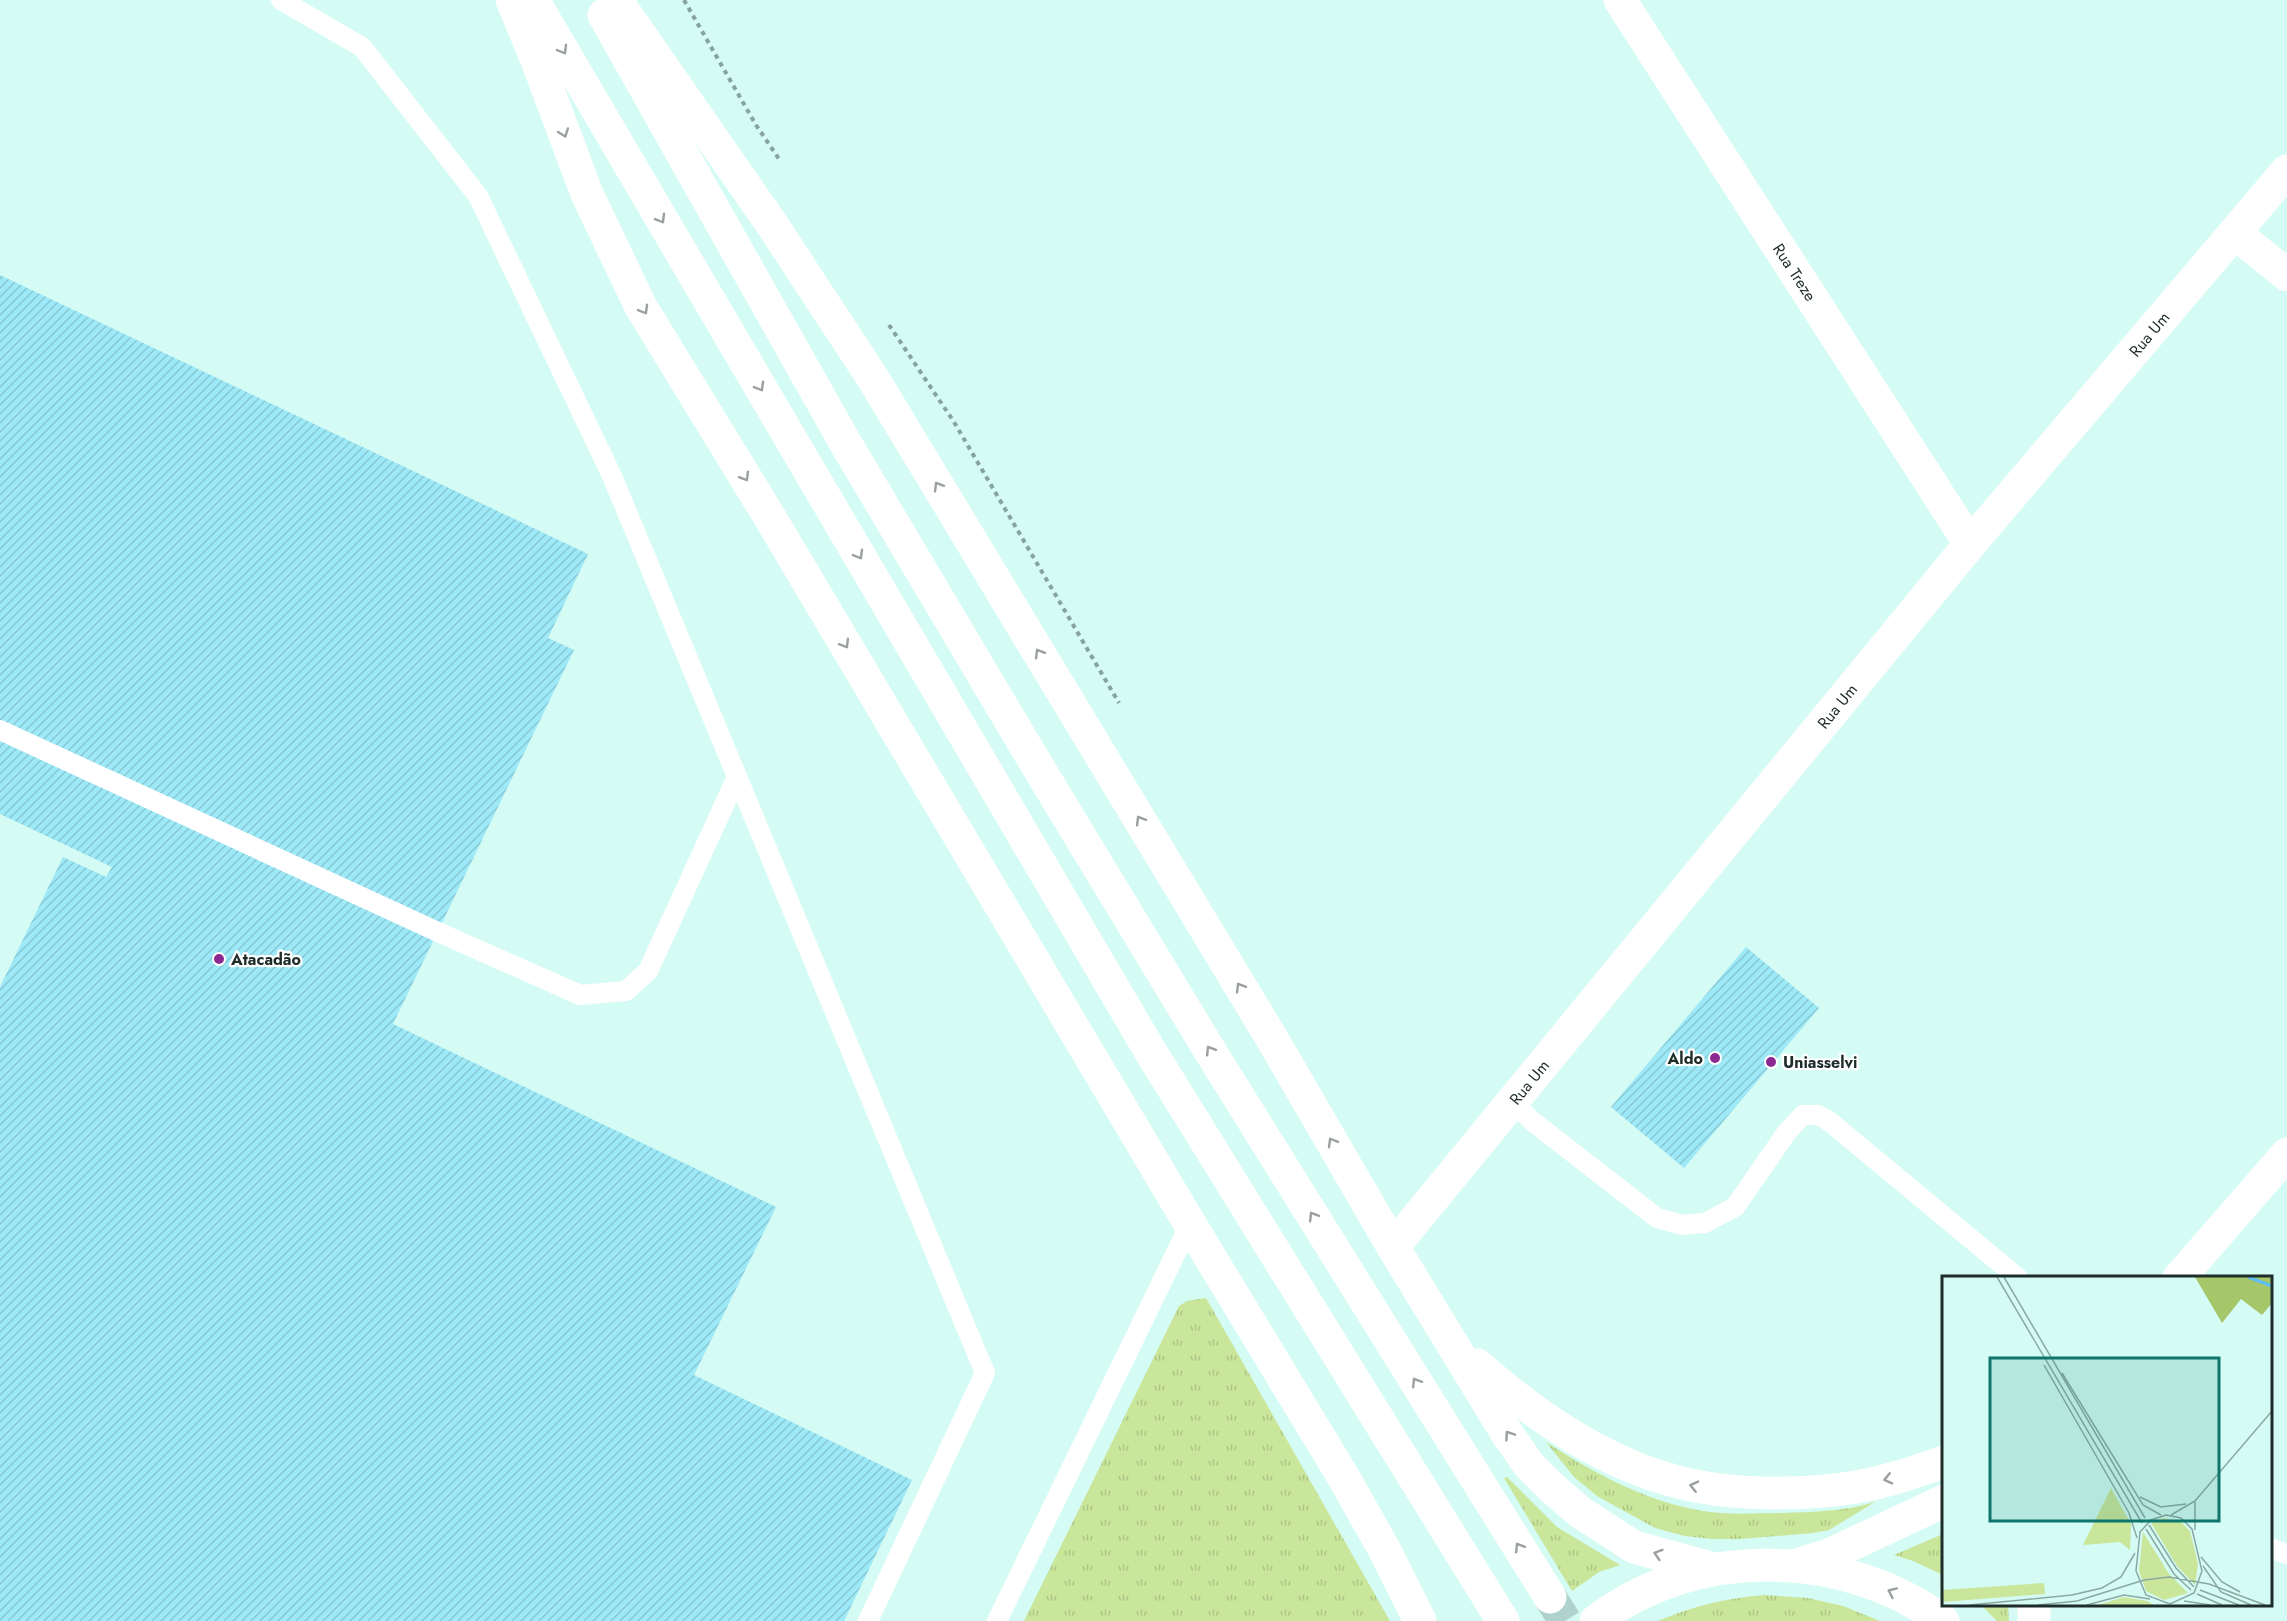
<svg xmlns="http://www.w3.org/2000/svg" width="2287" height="1621" font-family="Jost,sans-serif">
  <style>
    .grass { fill: url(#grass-tufts) }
    .building { fill: url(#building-hatch) }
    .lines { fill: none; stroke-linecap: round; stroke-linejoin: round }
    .primary-tunnel { stroke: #b0d2cc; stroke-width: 33; stroke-dasharray: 33 16; stroke-linecap: butt }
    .path { stroke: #87a39e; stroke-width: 4; stroke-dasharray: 4.5 4.5; stroke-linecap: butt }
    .service { stroke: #fff; stroke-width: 20 }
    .minor { stroke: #fff; stroke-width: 33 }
    .primary { stroke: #fff; stroke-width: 33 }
    .oneway { stroke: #9aa09f }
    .poi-dot { fill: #8c2991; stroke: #fff; stroke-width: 2 }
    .labels { text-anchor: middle; stroke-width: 4.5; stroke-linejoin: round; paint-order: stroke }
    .street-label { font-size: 16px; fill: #1e2d2a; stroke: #fff }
    .poi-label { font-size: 16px; font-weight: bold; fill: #1e2d2a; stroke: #fff; text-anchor: start }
    .inset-river { fill: none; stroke: #5ebdfb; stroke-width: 3 }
    .inset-road { fill: none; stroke: #8ba9a3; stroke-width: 1.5 }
    .view { fill: #0f766e; fill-opacity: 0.15; stroke: #0f766e; stroke-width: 3 }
    .inset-edge { fill: none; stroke: #1e2d2a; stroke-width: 3 }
  </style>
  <defs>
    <pattern id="grass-tufts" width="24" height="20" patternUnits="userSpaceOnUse" patternTransform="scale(1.5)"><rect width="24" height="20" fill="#cae69a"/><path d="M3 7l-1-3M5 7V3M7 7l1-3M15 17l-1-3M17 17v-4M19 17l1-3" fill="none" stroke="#adc685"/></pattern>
    <pattern id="building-hatch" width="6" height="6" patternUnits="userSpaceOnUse" patternTransform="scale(1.5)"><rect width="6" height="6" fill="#9ee9f7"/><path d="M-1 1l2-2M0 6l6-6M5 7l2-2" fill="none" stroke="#88c8d4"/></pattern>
  </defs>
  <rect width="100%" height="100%" fill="#d4fbf4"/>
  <!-- grass -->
  <g class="grass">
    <polygon points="1206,1298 1390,1621 1024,1621 1179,1306 1187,1301"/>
    <path d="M1546,1442c49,32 104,62 164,70 24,3 49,1 73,1 30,-1 63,-2 92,-11l-46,28 -16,3 -73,6h-28l-27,-3 -30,-8 -58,-32 -23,-19z"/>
    <polygon points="1507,1477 1557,1527 1620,1565 1599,1572 1572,1591 1504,1478"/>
    <polygon points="1943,1534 1943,1575 1913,1561 1894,1555"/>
    <path d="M1765,1595l43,3 35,8 37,15h-222c35,-15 69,-23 107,-26z"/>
    <polygon points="1981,1605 2008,1605 2009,1621 1997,1621"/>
  </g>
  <!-- building -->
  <g class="building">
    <polygon points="0,275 588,554 548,638 574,650 393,1024 776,1207 694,1375 912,1480 844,1621 0,1621 0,987 63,857 106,877 112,867 0,814"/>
    <polygon points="1746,947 1819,1008 1684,1168 1611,1107"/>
  </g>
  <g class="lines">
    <!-- primary-tunnel -->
    <polyline class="primary-tunnel" points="1550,1597 1565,1621"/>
    <!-- path -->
    <g class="path">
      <polyline points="684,0 756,125 779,159"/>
      <polyline points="889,325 954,422 1119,703"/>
    </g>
    <!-- service -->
    <g class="service">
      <polyline points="281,0 362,47 478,196 612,476 985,1373 868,1621"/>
      <polyline points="0,730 438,932 580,995 626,991 648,971 737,777"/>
      <polyline points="1513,1102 1532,1121 1657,1218 1683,1225 1705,1223 1735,1207 1787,1132 1803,1115 1818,1115 1829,1121 2018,1278"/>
      <polyline points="2270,1548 2287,1554"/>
      <polyline points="997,1621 1190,1224"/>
    </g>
    <!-- minor -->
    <g class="minor">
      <polyline points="1620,0 1970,544"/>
      <polyline points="2235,233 2287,275"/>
      <polyline points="1393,1247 1970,544 2287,171"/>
    </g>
    <!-- primary -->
    <g class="primary">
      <polyline points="512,0 538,63 587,194 641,307 769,516 1190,1224 1344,1478 1384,1549 1420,1621"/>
      <polyline points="533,0 1149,1049 1503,1621"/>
      <polyline points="616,0 771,223 874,380 1271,1037 1393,1247 1506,1432 1529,1465 1552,1488 1580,1512 1634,1547 1714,1569"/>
      <polyline points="604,15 846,444 1032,757 1207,1046 1550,1597"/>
      <polyline points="2179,1278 2287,1154"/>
      <path d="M1477,1365c56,49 121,95 194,115 53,16 131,16 185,7 30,-5 59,-15 88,-25"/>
      <polyline points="1799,1564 1829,1555 1944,1501"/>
      <polyline points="2034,1604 2034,1621"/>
      <path d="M1596,1621c99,-76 248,-73 347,0"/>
    </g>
  </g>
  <!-- one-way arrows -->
  <defs><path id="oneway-chevron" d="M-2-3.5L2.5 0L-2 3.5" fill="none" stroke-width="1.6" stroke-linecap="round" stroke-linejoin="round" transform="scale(1.5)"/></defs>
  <g class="oneway">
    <use href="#oneway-chevron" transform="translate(563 50) rotate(60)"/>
    <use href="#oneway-chevron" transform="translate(564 133) rotate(70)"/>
    <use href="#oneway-chevron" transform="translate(661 219) rotate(60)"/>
    <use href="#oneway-chevron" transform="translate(644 310) rotate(60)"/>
    <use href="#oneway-chevron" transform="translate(760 387) rotate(60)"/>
    <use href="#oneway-chevron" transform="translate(745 477) rotate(59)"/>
    <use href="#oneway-chevron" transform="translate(938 486) rotate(-121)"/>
    <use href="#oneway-chevron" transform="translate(859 555) rotate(60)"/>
    <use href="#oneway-chevron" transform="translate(845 644) rotate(59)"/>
    <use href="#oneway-chevron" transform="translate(1039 653) rotate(-121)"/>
    <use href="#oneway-chevron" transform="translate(1140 820) rotate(-121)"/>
    <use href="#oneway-chevron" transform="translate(1240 987) rotate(-121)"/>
    <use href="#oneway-chevron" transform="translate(1210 1050) rotate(-122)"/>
    <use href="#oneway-chevron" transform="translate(1332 1142) rotate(-120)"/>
    <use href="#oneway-chevron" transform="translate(1313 1216) rotate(-122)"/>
    <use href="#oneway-chevron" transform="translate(1416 1382) rotate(-122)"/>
    <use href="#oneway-chevron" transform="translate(1509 1435) rotate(-124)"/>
    <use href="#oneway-chevron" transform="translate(1888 1479) rotate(167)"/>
    <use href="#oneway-chevron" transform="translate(1694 1486) rotate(-167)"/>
    <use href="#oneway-chevron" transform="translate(1519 1547) rotate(-122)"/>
    <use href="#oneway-chevron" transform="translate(1658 1554) rotate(-163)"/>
    <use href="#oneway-chevron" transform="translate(1892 1592) rotate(-156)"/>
  </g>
  <!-- markers -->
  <g class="poi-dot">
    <circle cx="219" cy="959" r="6"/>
    <circle cx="1715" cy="1058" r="6"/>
    <circle cx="1771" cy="1062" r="6"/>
  </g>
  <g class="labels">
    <!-- street labels -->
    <g class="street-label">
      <text transform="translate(1795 272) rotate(57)" y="6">Rua Treze</text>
      <text transform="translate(2149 334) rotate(-50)" y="6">Rua Um</text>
      <text transform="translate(1837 706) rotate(-51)" y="6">Rua Um</text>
      <text transform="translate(1529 1082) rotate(-51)" y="6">Rua Um</text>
    </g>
    <!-- poi labels -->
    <g class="poi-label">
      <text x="231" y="965">Atacadão</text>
      <text x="1703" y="1064" text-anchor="end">Aldo</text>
      <text x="1783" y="1068">Uniasselvi</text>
    </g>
  </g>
  <!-- overview -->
  <g transform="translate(1942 1276)">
    <rect width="330" height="330" fill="#d4fbf4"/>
    <path d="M169,212l20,36 -1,26 -10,-8 -37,3zM221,242l17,3 10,10 8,33 -3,21 -18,-19 -26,-43zM201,256l26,42 19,19 -24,7 -18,-9 -7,-20zM102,307l1,11 -103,8v-12zM182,321l23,4 7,4h-56z" fill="#cae69a"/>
    <path d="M253,1h77v26l-10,12 -21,-16 -19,24z" fill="#a6c769"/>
    <path class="inset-river" d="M306,1l24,9"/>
    <path class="inset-road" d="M55,1l145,246M62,1l141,241M102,89l85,148 8,25M120,97l81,132 18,10M198,221l21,10 25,-3M224,239l15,3 11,11 10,42 -8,22 -24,11 -24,-9 -10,-24 4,-39 11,-12zM229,239l24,-14 77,-90M207,249l27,43 18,19M204,253l28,45 17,16M253,254v-28M259,281l21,25 18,10M261,290l18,26 30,13M258,314l39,15M255,318l25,11M242,325l26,4M28,329l102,-10 30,-7 19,-11 14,-24M96,329l39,-4 67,-21 25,-3 40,7 56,21M145,329l37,-10 26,4"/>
    <path class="view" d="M48,82h229v163h-229z"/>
    <rect width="330" height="330" class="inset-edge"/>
  </g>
</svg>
